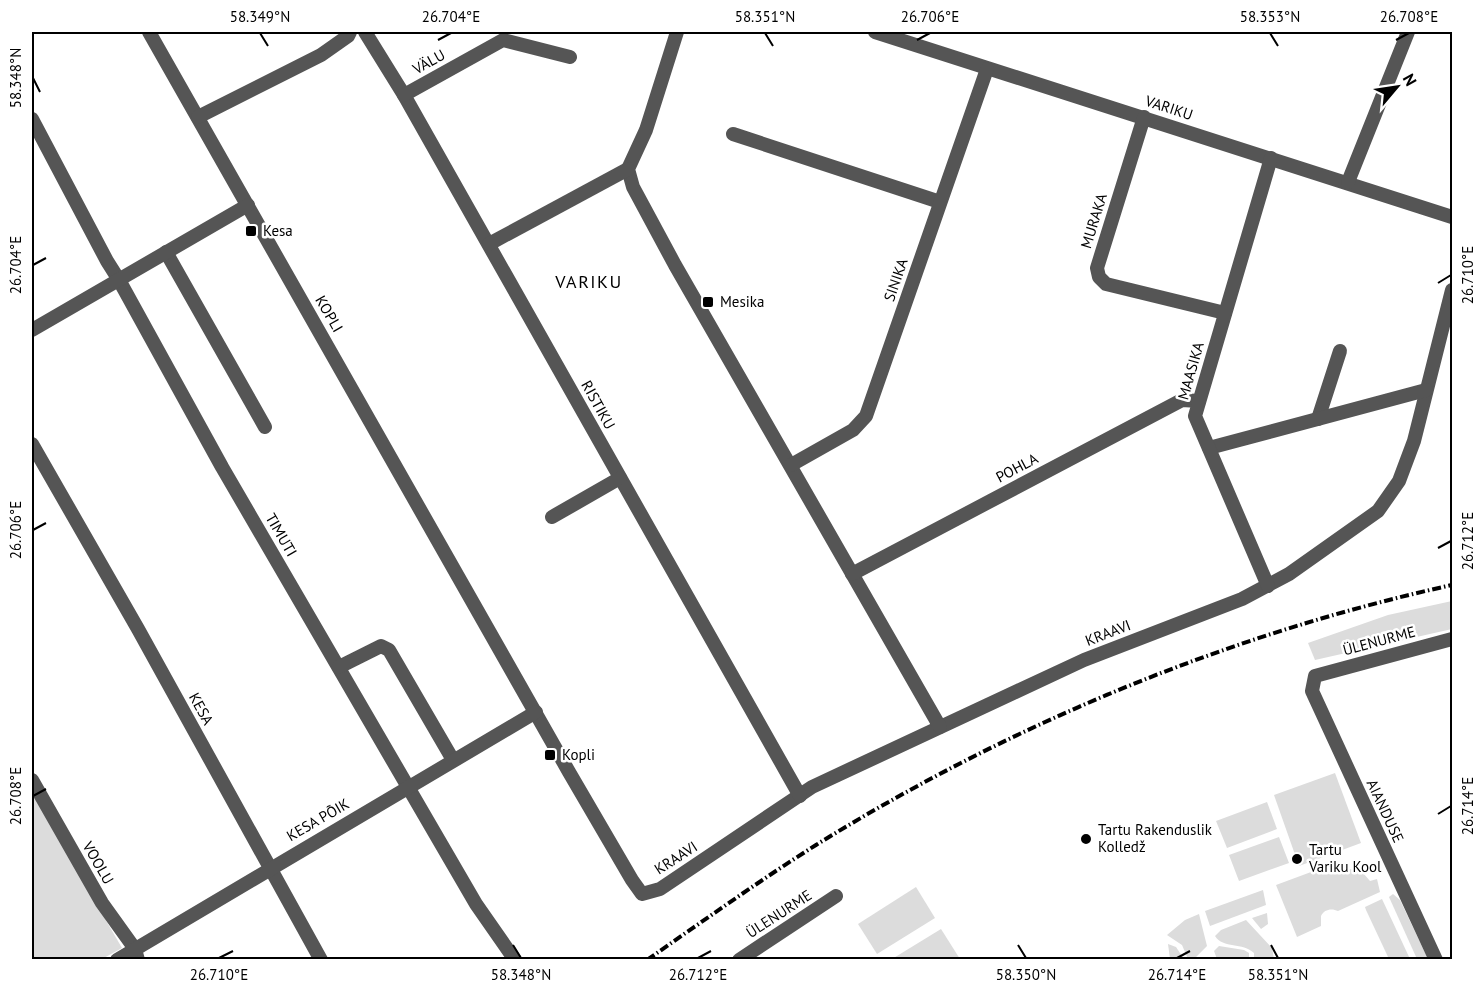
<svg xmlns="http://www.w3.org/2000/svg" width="1484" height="991" font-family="'PT Sans',sans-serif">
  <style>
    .green { fill: #dcdcdc }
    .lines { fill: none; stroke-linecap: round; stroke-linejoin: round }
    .minor { stroke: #555; stroke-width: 14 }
    .rail { stroke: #000; stroke-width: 4; stroke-dasharray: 9 3 1.5 3; stroke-linecap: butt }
    .ticks { fill: none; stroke: #000; stroke-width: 2 }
    .poi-dot { fill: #000; stroke: #fff; stroke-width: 2 }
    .labels { text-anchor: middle; stroke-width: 5; stroke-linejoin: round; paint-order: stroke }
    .street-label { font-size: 15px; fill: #000; stroke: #fff }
    .poi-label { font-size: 15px; fill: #000; stroke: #fff; text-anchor: start }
    .quarter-label { font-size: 18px; letter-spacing: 1.5px; fill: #000; stroke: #fff }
    .neatline { fill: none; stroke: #000; stroke-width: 2 }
    .ticks-label { font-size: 15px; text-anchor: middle; fill: #000 }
  </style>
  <rect width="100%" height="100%" fill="#fff"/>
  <!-- green -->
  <g class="green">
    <polygon points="1452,601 1452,629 1315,660 1308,643 1388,615"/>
    <polygon points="1335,773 1361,843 1299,866 1274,795"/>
    <polygon points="32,793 122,948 102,959 32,959"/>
    <polygon points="1267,802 1277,829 1227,848 1216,821"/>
    <polygon points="1279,837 1289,863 1239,881 1229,855"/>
    <path d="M1338,862l2,4 23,7 7,8 7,-2 3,13 -42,19c-6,-3 -14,-2 -17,5v10l-24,11 -21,-52z"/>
    <polygon points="916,887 935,918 877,954 858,924"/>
    <polygon points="1263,890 1266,905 1210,926 1205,911"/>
    <polygon points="1393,894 1400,900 1428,959 1417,959 1389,897"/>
    <polygon points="1382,899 1410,959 1389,959 1366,910 1365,907"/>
    <polygon points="1267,913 1268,924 1261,929 1252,918"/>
    <polygon points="1199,914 1207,946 1194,959 1188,959 1182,945 1167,935 1185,920"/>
    <path d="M1246,920l26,28 2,11h-20v-6c-11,-11 -31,-4 -39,-17l6,-6z"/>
    <polygon points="941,929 960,959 892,959"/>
    <polygon points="1168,944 1176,947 1184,959 1170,959"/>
    <polygon points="1219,946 1244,950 1249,953 1249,958 1217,959 1214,951"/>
  </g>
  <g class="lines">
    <!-- minor -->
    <g class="minor">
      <polyline points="149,32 569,772 632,880 642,894 660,889 812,787 1084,660 1242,599 1289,574 1378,511 1399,481 1414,441 1452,290"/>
      <polyline points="365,32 404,95 800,796"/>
      <polyline points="677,32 646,130 628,169 633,187 675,265 940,727"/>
      <polyline points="875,32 1452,217"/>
      <polyline points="404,95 503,40 570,57"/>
      <polyline points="198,117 321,55 348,36 350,32"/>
      <polyline points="1144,117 1097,268 1099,277 1106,284 1225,313"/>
      <polyline points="32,119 107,261 119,280 222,467 476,904 515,960"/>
      <polyline points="733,134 940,202"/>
      <polyline points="1348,182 1408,32"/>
      <polyline points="489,244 628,169"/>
      <polyline points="166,252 265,427"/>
      <polyline points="32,330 248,205"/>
      <polyline points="1318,419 1340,351"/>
      <polyline points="32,444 138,629 321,960"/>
      <polyline points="1209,448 1426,390"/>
      <polyline points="791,465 853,430 866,416 987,69"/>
      <polyline points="552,517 620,478"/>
      <polyline points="852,574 1182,400 1199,401"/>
      <polyline points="1268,586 1195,416 1271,158"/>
      <polyline points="339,667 381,646 389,650 453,760"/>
      <polyline points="32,780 102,903 135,949 138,960"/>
      <polyline points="117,960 536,712"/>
      <polyline points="739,960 836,896"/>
      <polyline points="1436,960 1312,691 1315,676 1452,639"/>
    </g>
    <!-- rail -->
    <path class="rail" d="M647,960c56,-39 112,-79 169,-115 195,-121 413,-211 636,-260"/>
  </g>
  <!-- ticks -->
  <path class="ticks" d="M260,33l8,13M765,33l8,13M1270,33l8,13M438,40l13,-7M917,40l13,-7M1396,40l13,-7M33,78l7,14M33,265l13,-7M1438,283l13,-8M33,530l13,-7M1438,548l13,-7M33,796l13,-7M1438,814l13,-8M513,945l8,13M1018,945l8,13M1271,945l7,13M219,958l14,-7M698,958l13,-7M1177,958l13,-7"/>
  <!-- markers -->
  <g class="poi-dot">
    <rect x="245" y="225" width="12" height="12" rx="3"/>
    <rect x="702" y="296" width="12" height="12" rx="3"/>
    <rect x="544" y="749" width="12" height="12" rx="3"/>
    <circle cx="1086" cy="839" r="6"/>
    <circle cx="1297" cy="859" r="6"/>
  </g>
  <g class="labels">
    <!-- street labels -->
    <g class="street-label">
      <text transform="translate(429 62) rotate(-29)" y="5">VÄLU</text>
      <text transform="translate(1169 108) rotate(18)" y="5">VARIKU</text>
      <text transform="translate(1094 221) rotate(-73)" y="5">MURAKA</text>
      <text transform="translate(896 280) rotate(-71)" y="5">SINIKA</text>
      <text transform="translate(329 314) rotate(60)" y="5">KOPLI</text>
      <text transform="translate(1191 371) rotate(-74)" y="5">MAASIKA</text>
      <text transform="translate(598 405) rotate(61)" y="5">RISTIKU</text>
      <text transform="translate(1017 468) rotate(-28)" y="5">POHLA</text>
      <text transform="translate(281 535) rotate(60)" y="5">TIMUTI</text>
      <text transform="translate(1108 633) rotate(-21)" y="5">KRAAVI</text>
      <text transform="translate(1379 641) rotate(-15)" y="5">ÜLENURME</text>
      <text transform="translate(201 709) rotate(61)" y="5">KESA</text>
      <text transform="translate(1385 811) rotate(65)" y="5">AIANDUSE</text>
      <text transform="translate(318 820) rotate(-30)" y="5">KESA PÕIK</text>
      <text transform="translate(676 858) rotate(-33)" y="5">KRAAVI</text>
      <text transform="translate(98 863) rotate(60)" y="5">VOOLU</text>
      <text transform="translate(779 914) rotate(-33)" y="5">ÜLENURME</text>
    </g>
    <!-- poi labels -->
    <g class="poi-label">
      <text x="263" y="236">Kesa</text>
      <text x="720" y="307">Mesika</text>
      <text x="562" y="760">Kopli</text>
      <text x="1098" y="835">Tartu Rakenduslik<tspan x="1098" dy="17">Kolledž</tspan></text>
      <text x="1309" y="855">Tartu<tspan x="1309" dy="17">Variku Kool</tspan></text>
    </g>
    <!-- quarter labels -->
    <g class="quarter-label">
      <text x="589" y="288">VARIKU</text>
    </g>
  </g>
  <!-- border -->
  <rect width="1484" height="991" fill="none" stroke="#ffffff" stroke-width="66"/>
  <!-- north arrow -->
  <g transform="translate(1397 87) rotate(61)" stroke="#ffffff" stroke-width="4.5" paint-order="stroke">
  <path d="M0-4.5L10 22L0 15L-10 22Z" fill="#000000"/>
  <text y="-9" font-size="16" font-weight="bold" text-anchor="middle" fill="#000000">N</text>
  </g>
  <rect x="33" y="33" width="1418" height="925" class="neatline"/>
  <g class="ticks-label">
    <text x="260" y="22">58.349°N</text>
    <text x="451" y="22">26.704°E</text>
    <text x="765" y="22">58.351°N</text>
    <text x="930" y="22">26.706°E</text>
    <text x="1270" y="22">58.353°N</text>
    <text x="1409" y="22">26.708°E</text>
    <text transform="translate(16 78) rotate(-90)" y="5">58.348°N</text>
    <text transform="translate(16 265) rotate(-90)" y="5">26.704°E</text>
    <text transform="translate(1468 275) rotate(-90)" y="5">26.710°E</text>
    <text transform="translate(16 530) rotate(-90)" y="5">26.706°E</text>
    <text transform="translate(1468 541) rotate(-90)" y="5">26.712°E</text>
    <text transform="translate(16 796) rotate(-90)" y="5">26.708°E</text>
    <text transform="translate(1468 806) rotate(-90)" y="5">26.714°E</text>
    <text x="219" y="980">26.710°E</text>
    <text x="521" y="980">58.348°N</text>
    <text x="698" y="980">26.712°E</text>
    <text x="1026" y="980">58.350°N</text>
    <text x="1177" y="980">26.714°E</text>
    <text x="1278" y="980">58.351°N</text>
  </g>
</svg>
